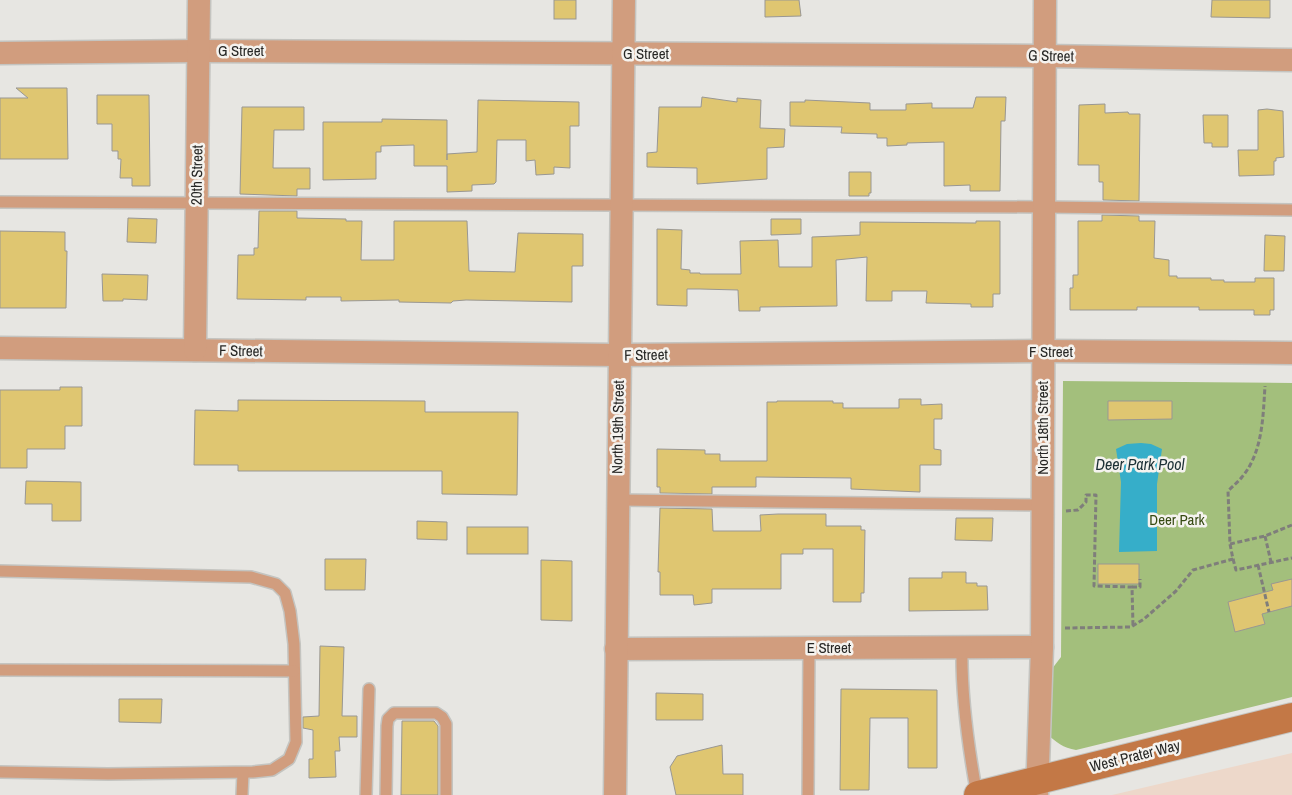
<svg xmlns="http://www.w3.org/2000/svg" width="1292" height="795" font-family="'Archivo Narrow',sans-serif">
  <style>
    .commercial { fill: #edd8ca }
    .green { fill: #a3bf7c }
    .water { fill: #36aec9 }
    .building { fill: #dfc671; stroke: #999793 }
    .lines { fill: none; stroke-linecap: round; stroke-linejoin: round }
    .service-casing { stroke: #c4c4c0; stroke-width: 14 }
    .minor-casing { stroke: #c4c4c0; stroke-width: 25 }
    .secondary-casing { stroke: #c4c4c0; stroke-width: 30 }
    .path { stroke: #7f7e7b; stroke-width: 3; stroke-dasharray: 5 2.5; stroke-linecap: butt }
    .service { stroke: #d19d7e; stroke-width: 11 }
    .minor { stroke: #d19d7e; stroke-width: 22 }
    .secondary { stroke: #c37846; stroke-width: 28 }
    .labels { text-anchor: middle; stroke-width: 5; stroke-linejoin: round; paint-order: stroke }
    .street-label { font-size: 15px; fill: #272725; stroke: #f5f3ef }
    .park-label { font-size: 15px; fill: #374b13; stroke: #f5f3ef }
    .water-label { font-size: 16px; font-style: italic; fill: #1c3036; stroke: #f5f3ef }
  </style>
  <rect width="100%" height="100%" fill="#e7e6e2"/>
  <!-- commercial -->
  <polygon class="commercial" points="1292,753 1292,795 1112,795"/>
  <!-- green -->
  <path class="green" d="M1063,381l229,2v314l-216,53c-13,-2 -20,-8 -29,-16l-2,-56 16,-21z"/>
  <!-- water -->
  <polygon class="water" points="1141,443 1151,444 1162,449 1157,484 1157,551 1119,552 1121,482 1116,449 1127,444"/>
  <!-- building -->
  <g class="building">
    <rect x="554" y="0" width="22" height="19"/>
    <polygon points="765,0 799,0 801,16 765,17"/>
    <polygon points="1212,0 1270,0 1270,18 1211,17"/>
    <polygon points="16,88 67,88 68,159 0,159 0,98 28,98"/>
    <polygon points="97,95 149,95 150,186 132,186 132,178 120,178 121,159 118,159 118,151 112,151 112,124 97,124"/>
    <polygon points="702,97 737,102 737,98 761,100 760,128 785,129 784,147 767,148 767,179 697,184 697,168 647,167 647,153 657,152 659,107 701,107"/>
    <polygon points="976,97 1006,97 1005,121 1001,121 1000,191 970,191 970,185 944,186 944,142 907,143 907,145 887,146 887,138 877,138 877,134 841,133 842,127 790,126 790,102 805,102 805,100 870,103 870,110 906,110 906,104 932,103 932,108 973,108"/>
    <polygon points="478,100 579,102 579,126 570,126 570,168 554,167 554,174 536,175 535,160 526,161 526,140 497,140 496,182 494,184 472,185 472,191 447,192 447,166 414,166 414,145 381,146 381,152 376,152 376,179 323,180 323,122 382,122 382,119 447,120 447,160 447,154 477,152"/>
    <polygon points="1105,104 1105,113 1128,112 1129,114 1140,114 1139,201 1103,200 1103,182 1099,182 1099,165 1078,165 1079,105"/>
    <polygon points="242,107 304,107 304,130 274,130 273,168 310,168 310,189 297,189 297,196 240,194"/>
    <polygon points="1267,109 1283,111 1284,157 1276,158 1276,161 1274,161 1274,175 1239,176 1238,150 1258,150 1258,110"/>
    <polygon points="1203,115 1228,115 1228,147 1212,147 1212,143 1204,143"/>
    <polygon points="849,172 871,172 871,193 869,193 869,196 849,196"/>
    <polygon points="259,211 297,211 297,218 346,219 346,221 362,221 361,260 394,260 394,221 467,221 469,271 515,272 518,233 583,234 583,266 572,266 572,302 466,300 453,301 451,303 399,302 399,300 341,301 341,297 306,297 306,300 237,299 238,255 254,255 254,248 258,248"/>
    <polygon points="1102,215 1139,216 1139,221 1155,221 1154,258 1169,260 1169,276 1177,276 1177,278 1211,278 1211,280 1224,280 1224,282 1255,282 1255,278 1274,278 1274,310 1270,310 1270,315 1254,315 1254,310 1199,310 1199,307 1137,307 1137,310 1070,310 1070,288 1073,288 1073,275 1078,275 1078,221 1102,221"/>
    <polygon points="128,218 157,219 156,243 127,242"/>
    <polygon points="771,219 801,219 801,234 771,235"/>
    <polygon points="976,221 1000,221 1000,294 993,294 993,307 971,307 971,304 926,303 927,291 892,291 892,301 866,301 867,257 836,260 837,306 760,307 760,311 739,311 738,290 700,289 687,289 687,306 657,305 657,229 682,230 681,269 690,270 690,273 700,273 700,274 741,274 740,241 778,240 779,267 812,267 812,237 860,235 860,222 976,223"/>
    <polygon points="0,231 65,232 65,251 67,251 66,308 0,308"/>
    <polygon points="1265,235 1285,236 1284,271 1264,271"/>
    <polygon points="102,274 148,275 147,300 123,299 123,301 103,301"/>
    <polygon points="60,387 82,387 82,426 65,426 65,449 27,449 27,468 0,468 0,390 60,390"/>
    <polygon points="899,399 921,399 921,405 942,404 942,419 934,419 934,449 941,450 941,465 920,465 920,492 851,489 851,478 756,477 756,487 712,487 712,494 660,493 660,487 657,487 657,449 705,450 705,454 720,454 720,461 767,461 767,402 777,402 777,401 833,401 833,403 843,403 843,408 899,408"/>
    <polygon points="238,400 425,401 425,412 518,412 517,495 442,494 442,471 238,471 238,465 194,465 195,410 238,411"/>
    <polygon points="1108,401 1172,401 1172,419 1108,420"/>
    <polygon points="26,481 81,482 81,521 52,521 52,504 25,504"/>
    <polygon points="660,508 712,509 713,531 761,531 760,515 778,514 826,514 826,526 861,526 861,530 865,530 864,593 861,593 861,602 833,602 833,549 803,549 803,554 781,554 781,589 712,589 712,603 694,605 693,595 660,595 660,572 658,572"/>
    <polygon points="956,518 993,518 992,541 955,540"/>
    <polygon points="417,521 447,522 447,540 417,539"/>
    <rect x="467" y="527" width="61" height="27"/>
    <polygon points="325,559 366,559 365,590 325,590"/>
    <polygon points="541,560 572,561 572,621 541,620"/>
    <rect x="1098" y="564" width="41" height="20"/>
    <polygon points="942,572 966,572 966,583 977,583 977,586 987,586 988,610 909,611 909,578 942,578"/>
    <polygon points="1292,579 1292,606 1262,614 1265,624 1235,632 1228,602 1273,590 1271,584"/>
    <polygon points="320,646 344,647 342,716 357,716 357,737 339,737 340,751 335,751 336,777 309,778 309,759 313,759 313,730 303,728 303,717 319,716"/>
    <polygon points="841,689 937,690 937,768 908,768 908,718 870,718 869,790 840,790"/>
    <polygon points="656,693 703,694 703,720 656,720"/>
    <polygon points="119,699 162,699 161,723 119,722"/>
    <polygon points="402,721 434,721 438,726 438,795 401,795"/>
    <polygon points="722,745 723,774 743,774 743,795 676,795 670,767 677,756"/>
  </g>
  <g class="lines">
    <!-- service casing -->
    <g class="service-casing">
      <g id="service">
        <polyline points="0,202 1044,207 1292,210"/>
        <polyline points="618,500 1043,505"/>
        <polyline points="0,571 251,577 276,584 285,593 290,611 294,644 296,742 289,759 272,770 253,772 108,774 0,772"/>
        <path d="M962,647c-1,50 6,99 15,148"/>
        <polyline points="0,670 294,671"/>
        <polyline points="242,795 243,773"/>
        <polyline points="366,795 369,689"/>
        <polyline points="386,795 387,726 388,719 394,713 436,713 442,717 446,724 446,795"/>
        <polyline points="808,795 809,648"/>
      </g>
    </g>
    <!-- minor casing -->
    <g class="minor-casing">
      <g id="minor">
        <polyline points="0,53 199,51 1045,56 1292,60"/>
        <polyline points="0,348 619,355 1044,351 1292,353"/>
        <polyline points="195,350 199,0"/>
        <polyline points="616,649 1042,647"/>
        <polyline points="615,795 624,0"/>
        <polyline points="1037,795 1042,647 1045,0"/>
      </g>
    </g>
    <!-- secondary casing -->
    <g class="secondary-casing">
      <polyline id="secondary" points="978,795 1292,717"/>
    </g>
    <!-- path -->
    <g class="path">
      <polyline points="1066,511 1078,510 1086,502 1086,495 1096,495 1094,586 1132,587 1133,626"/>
      <polyline points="1265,536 1271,562"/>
      <polyline points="1230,544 1265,536 1292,525"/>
      <polyline points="1233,559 1236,570 1292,558"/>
      <polyline points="1258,565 1269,612"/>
      <polyline points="1132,587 1140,587 1140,579"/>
      <path d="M1065,628l66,-1 13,-8 32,-28 17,-21 40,-11 -3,-15 -2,-53c5,-5 10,-9 14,-14 21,-25 21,-61 23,-91"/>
    </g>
    <!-- service -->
    <use href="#service" class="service"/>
    <!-- minor -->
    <use href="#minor" class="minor"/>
    <!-- secondary -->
    <use href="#secondary" class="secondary"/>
  </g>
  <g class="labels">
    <!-- street labels -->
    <g class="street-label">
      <text x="241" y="56">G Street</text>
      <text x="646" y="59">G Street</text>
      <text transform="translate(1051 56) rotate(1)" y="5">G Street</text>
      <text transform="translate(197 175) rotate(-89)" y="5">20th Street</text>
      <text transform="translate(241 351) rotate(1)" y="5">F Street</text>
      <text x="1051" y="357">F Street</text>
      <text transform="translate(646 355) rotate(-1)" y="5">F Street</text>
      <text transform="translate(618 427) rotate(-89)" y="5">North 19th Street</text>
      <text transform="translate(1043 428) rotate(-90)" y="5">North 18th Street</text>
      <text x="829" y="653">E Street</text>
      <text transform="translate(1135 756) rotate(-14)" y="5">West Prater Way</text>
    </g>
    <!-- park labels -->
    <g class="park-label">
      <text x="1177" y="525">Deer Park</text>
    </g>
    <!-- water labels -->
    <g class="water-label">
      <text x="1140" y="470">Deer Park Pool</text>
    </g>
  </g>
</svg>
